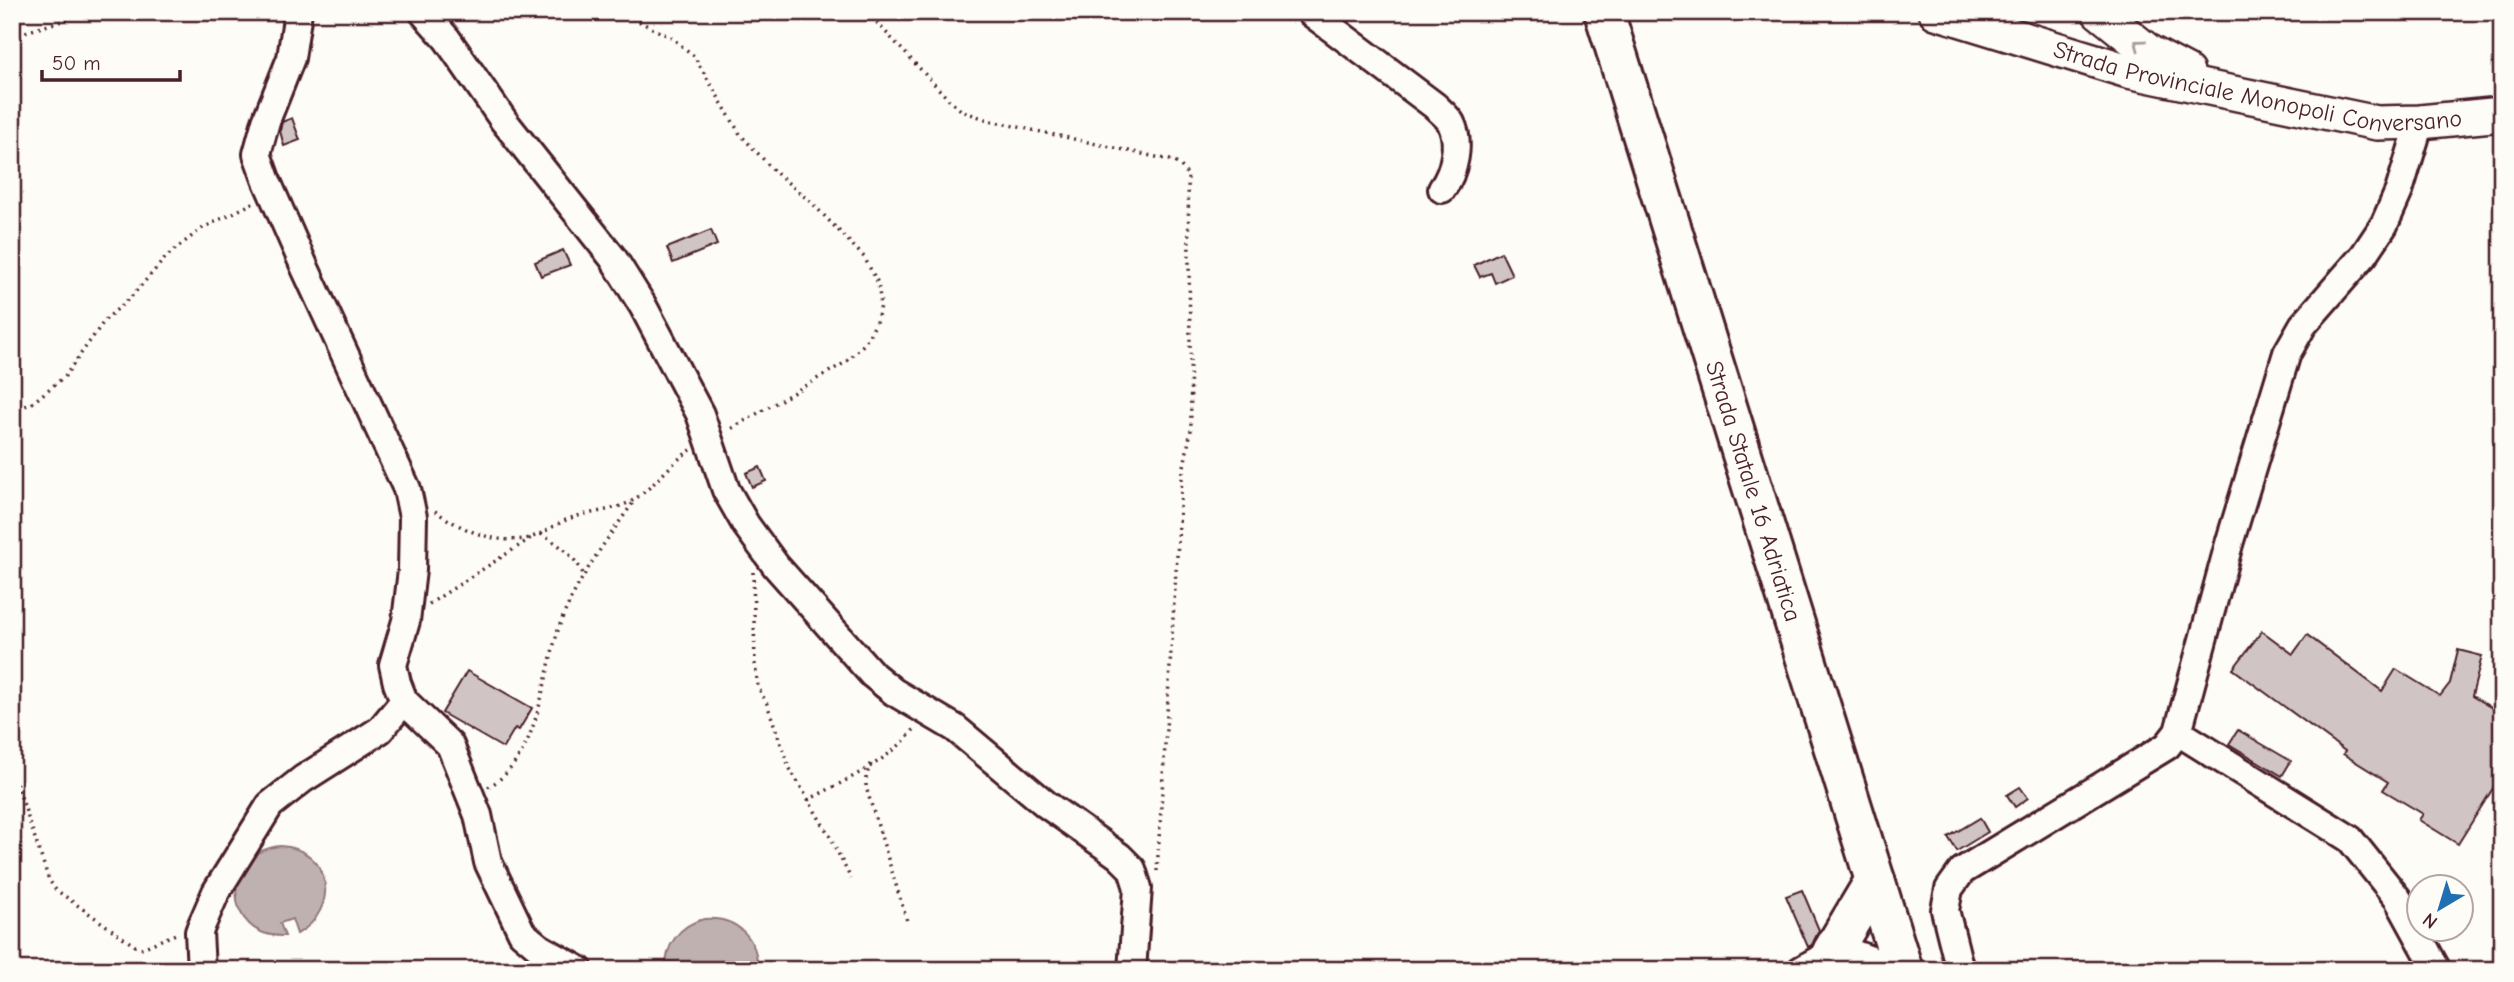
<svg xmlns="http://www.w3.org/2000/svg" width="2514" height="982" font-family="'Comic Neue',sans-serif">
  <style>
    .water { fill: #c0b1b1; stroke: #91777b; stroke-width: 2 }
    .building { fill: #d0c5c4; stroke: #4a1f2b; stroke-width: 2 }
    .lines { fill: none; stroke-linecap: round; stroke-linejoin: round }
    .minor-casing { stroke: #4a1f2b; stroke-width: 32 }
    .major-casing { stroke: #4a1f2b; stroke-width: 38 }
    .highway-casing { stroke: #4a1f2b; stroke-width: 44 }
    .path { stroke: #4a1f2b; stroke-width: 3.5; stroke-dasharray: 2 5; stroke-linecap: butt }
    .minor { stroke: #fdfcf7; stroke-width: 26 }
    .major { stroke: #fdfcf7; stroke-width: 33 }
    .highway { stroke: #fdfcf7; stroke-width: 38 }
    .oneway { stroke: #ac999b }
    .labels { text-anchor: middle; stroke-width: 5; stroke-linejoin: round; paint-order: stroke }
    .street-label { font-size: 24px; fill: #4a1f2b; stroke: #fdfcf7 }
  </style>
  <rect width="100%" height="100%" fill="#fdfcf7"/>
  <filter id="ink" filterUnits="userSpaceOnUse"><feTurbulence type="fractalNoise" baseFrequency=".0143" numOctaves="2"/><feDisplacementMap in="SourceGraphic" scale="14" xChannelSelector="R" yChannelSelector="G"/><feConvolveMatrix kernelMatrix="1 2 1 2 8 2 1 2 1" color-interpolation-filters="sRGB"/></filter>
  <g filter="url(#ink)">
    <!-- water -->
    <g class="water">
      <path d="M280,846c52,2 61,64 17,88l-5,-15 -12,4 5,13c-63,3 -65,-84 -5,-90z"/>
      <path d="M704,919c32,-3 55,19 53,51h-91c-1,-26 14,-45 38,-51z"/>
    </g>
    <!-- building -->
    <g class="building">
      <polygon points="292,118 300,140 284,146 280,131 281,126 282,122"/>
      <polygon points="711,230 717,245 673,263 667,248"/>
      <polygon points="563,250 570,265 541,276 535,262"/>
      <polygon points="1501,252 1512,275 1495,283 1491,273 1480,277 1474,265"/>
      <polygon points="760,467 766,481 752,487 746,473"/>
      <polygon points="2262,631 2293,654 2307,635 2382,691 2396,669 2440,696 2450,683 2458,650 2482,656 2472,696 2502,714 2502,774 2458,844 2419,820 2423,814 2383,790 2388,782 2343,754 2345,751 2233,669"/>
      <polygon points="467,671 532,708 519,730 515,728 503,748 442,713"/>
      <polygon points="2238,730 2291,761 2282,776 2229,744"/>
      <polygon points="2020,787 2028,798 2015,807 2007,795"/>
      <polygon points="1980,818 1988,832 1957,851 1948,837"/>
      <polygon points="1802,890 1819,930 1812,945 1808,947 1786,896"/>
    </g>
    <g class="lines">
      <!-- minor casing -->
      <g class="minor-casing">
        <g id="minor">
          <polyline points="298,12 291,58 266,121 257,154 266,179 305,268 407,489 413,517 412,570 406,621 393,665 397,683 404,701 450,745 478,815 488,862 522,933 540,948 579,970"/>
          <polyline points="423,12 447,39 504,121 613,258 643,306 700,414 726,490 746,525 776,566 873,675 894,692 955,728 1047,805 1119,856 1132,869 1138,888 1132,970"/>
          <path d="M1310,12l125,94c5,5 13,11 16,17 10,20 3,50 -9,66"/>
          <polyline points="2178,732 2350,839 2398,899 2437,970"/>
          <polyline points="201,970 199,932 203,922 216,892 270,805 303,779 380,730 404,701"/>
          <polyline points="1801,970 1832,952"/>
          <polyline points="1960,970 1945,910 1949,889 1962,871 2167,746 2178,732 2229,544 2287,353 2303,325 2364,255 2384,225 2399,191 2420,122"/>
        </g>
      </g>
      <!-- major casing -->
      <g class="major-casing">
        <g id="major">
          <path id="s1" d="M1936,12l192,59 249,52 43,-1 82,-8"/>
          <polyline points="2099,12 2149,52 2187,72"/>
        </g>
      </g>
      <!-- highway casing -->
      <g class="highway-casing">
        <g id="highway">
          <path id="s2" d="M1604,12l299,958"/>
          <polyline points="1875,880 1832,952 1881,970"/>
        </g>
      </g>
      <!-- path -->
      <g class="path">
        <polyline points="620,12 672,38 694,56 740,134 775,172 812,203 864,257 878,283 881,306 875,325 864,344 846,362 729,430"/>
        <polyline points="867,12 950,101 962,111 991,121 1170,160 1180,165 1188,175 1191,430 1182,477 1157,871"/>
        <polyline points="12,36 92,12"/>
        <polyline points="12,410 31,404 65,376 105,320 131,297 167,256 201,229 255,202"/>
        <path d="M435,511c27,19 66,37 100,25 13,-5 25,-15 39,-19 21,-6 42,-6 61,-18 21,-14 35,-36 56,-49"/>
        <path d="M541,534c18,10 35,23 43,42"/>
        <polyline points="753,572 755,664 758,687 767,704 789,767 829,835 851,879"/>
        <polyline points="429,604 531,538"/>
        <polyline points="871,764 866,776 866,787 908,924"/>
        <polyline points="12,770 49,880 56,890 135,946 142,948 178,933"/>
        <path d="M488,787c54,-29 54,-117 74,-168 18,-44 46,-81 73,-119"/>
        <path d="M808,800c34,-18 84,-40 107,-72"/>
      </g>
      <!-- minor -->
      <use href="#minor" class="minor"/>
      <!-- major -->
      <use href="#major" class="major"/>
      <!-- highway -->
      <use href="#highway" class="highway"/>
    </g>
    <!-- one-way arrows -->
    <defs><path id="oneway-chevron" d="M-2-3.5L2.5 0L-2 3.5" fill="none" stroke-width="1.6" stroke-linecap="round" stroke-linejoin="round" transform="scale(1.75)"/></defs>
    <use class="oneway" href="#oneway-chevron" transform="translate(2139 44) rotate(-143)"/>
  </g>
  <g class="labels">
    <!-- street labels -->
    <g class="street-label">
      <text dy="8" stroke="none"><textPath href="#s1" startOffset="332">Strada Provinciale Monopoli Conversano</textPath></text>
      <text dy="8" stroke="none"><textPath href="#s2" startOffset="502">Strada Statale 16 Adriatica</textPath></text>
    </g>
  </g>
  <!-- margin -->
  <rect width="2514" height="982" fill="none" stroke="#fdfcf7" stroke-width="42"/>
  <rect x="21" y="21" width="2472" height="940" fill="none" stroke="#4a1f2b" stroke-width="2.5" filter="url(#ink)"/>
  <!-- north arrow -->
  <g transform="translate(2440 908) rotate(218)"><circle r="33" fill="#fdfcf7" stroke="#b5a4a5" stroke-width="2"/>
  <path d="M0-5L12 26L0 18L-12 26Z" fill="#1f6fb2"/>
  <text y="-10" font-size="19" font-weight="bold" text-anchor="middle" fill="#4a1f2b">N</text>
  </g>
  <!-- scale -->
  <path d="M42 70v10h138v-10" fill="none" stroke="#4a1f2b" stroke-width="3.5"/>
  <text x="52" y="70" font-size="21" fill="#4a1f2b" stroke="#fdfcf7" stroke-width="5" paint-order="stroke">50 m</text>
</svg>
